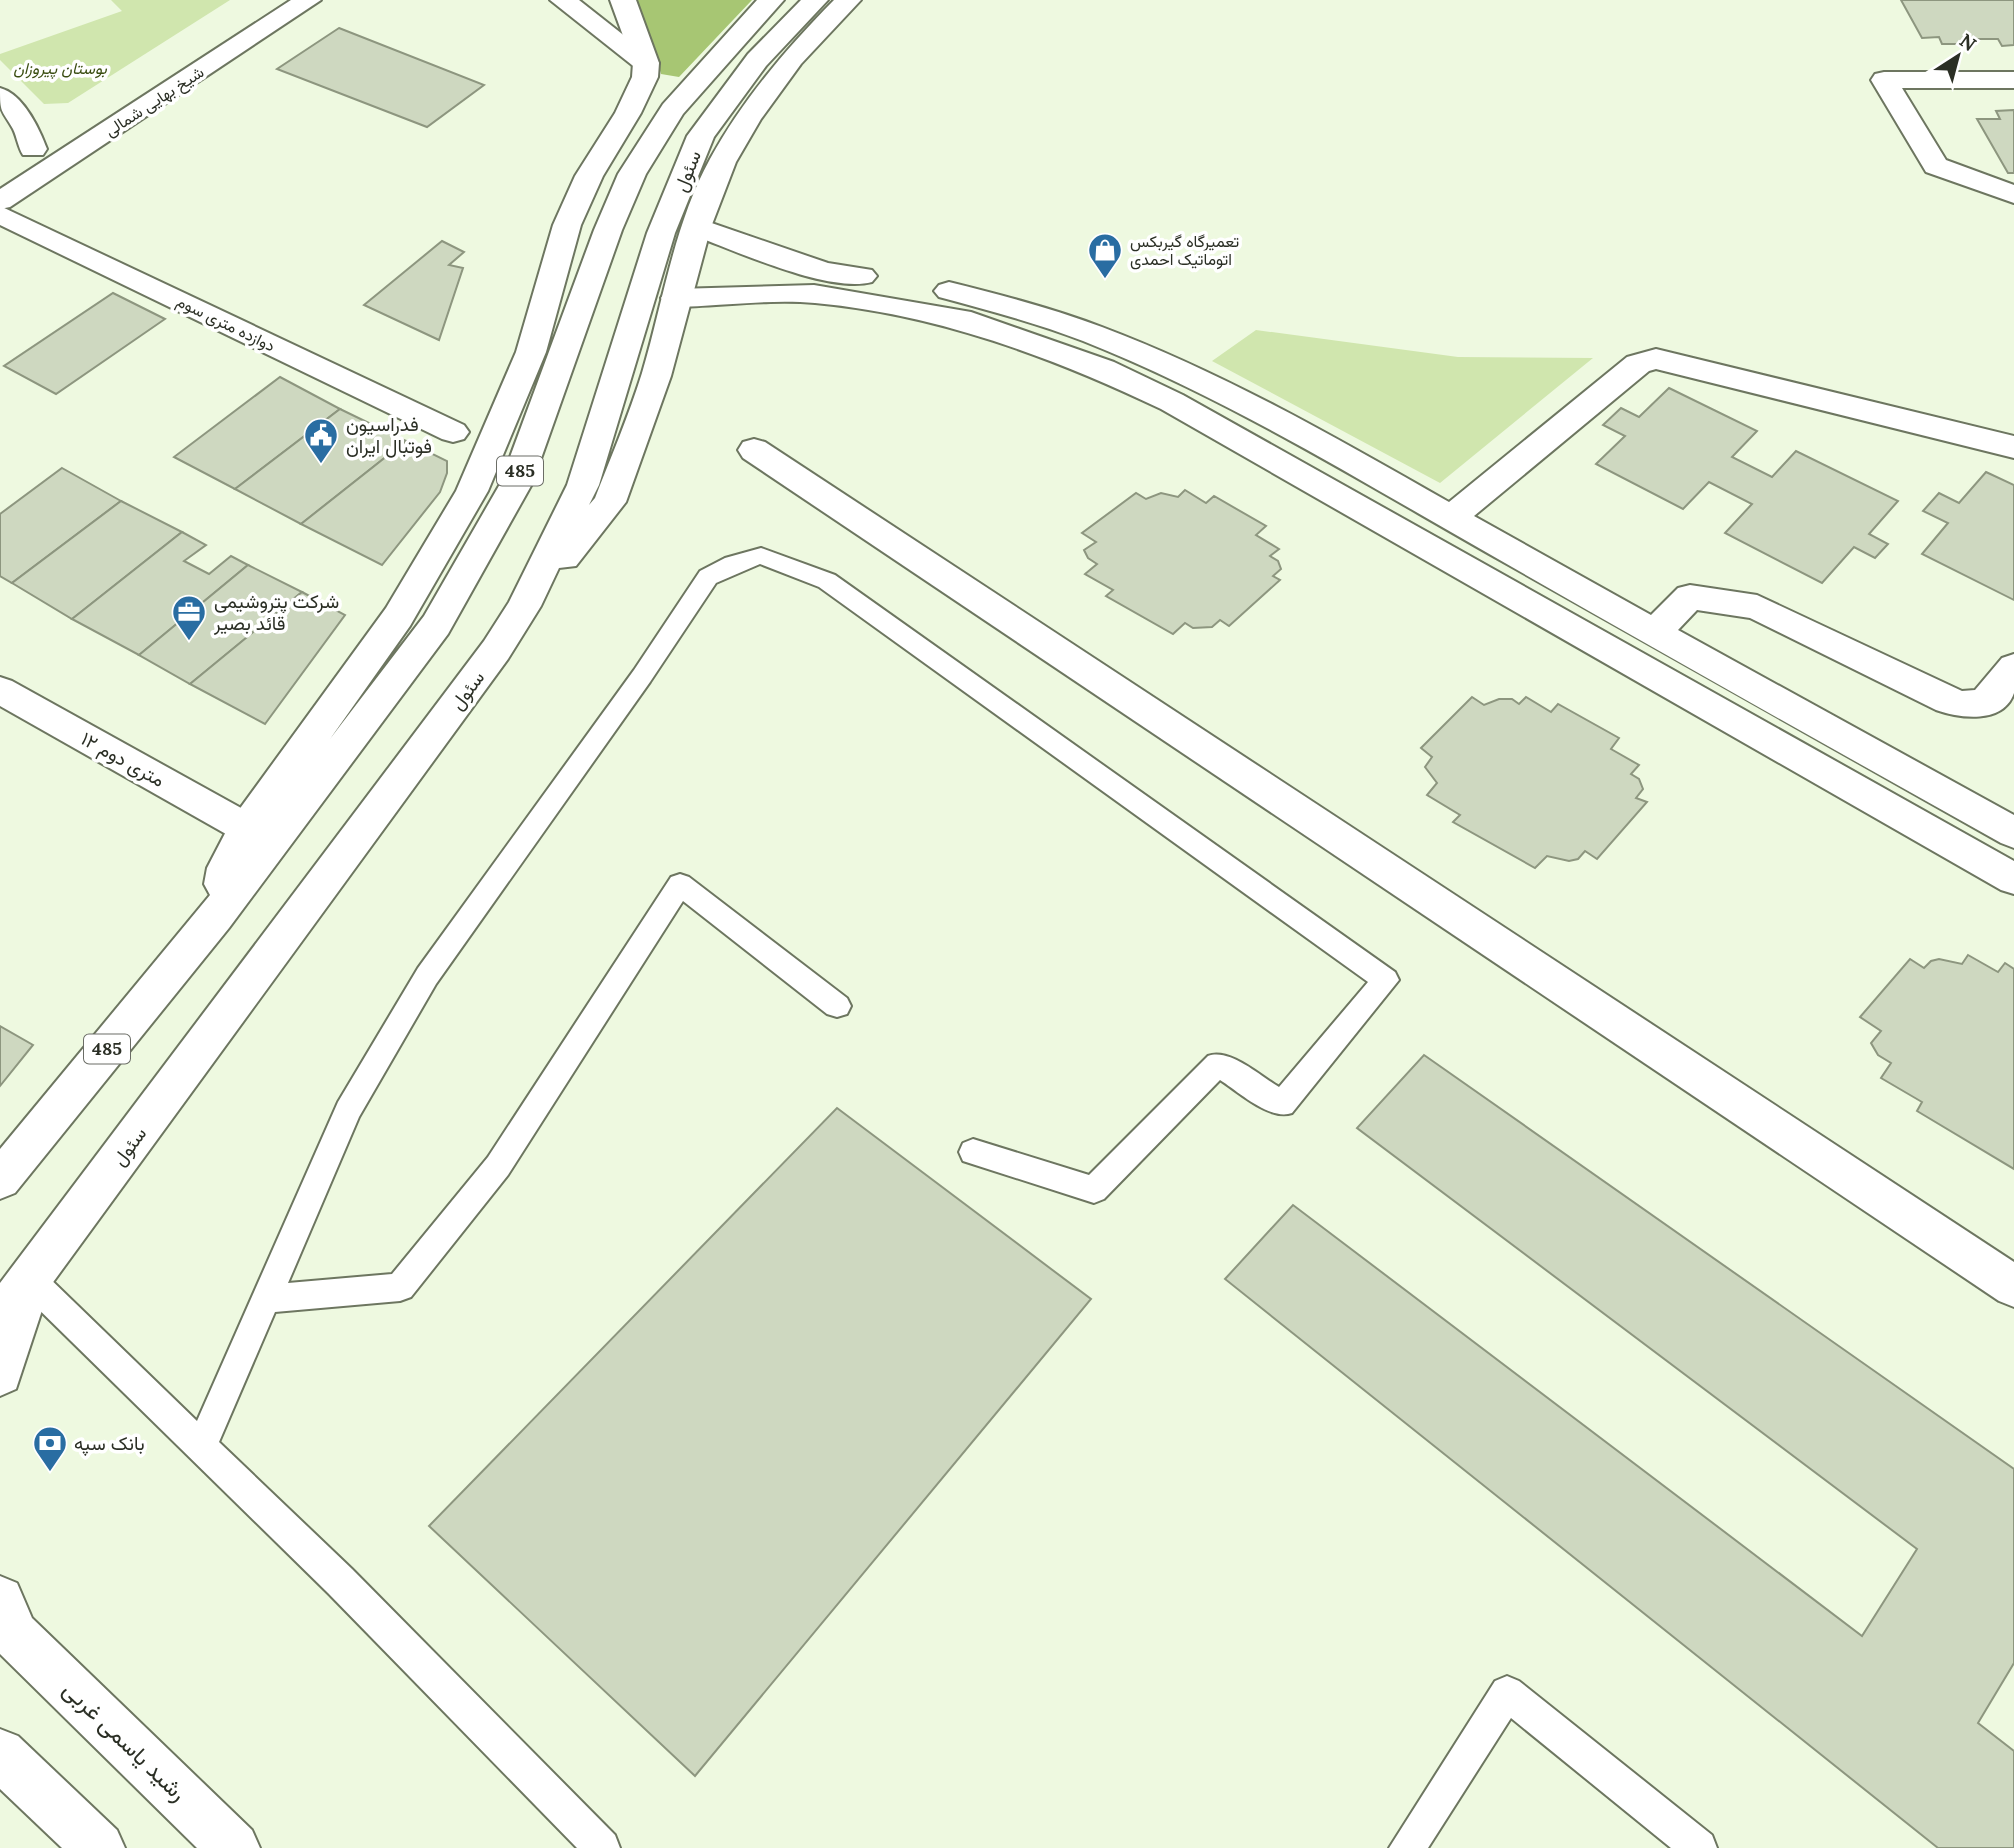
<svg xmlns="http://www.w3.org/2000/svg" width="2014" height="1848" font-family="Lora,Vazirmatn,serif">
  <style>
    .green { fill: #d0e6ae }
    .forest { fill: #a7c673 }
    .building { fill: #ced8c0; stroke: #8d967f; stroke-width: 2 }
    .lines { fill: none; stroke-linecap: round; stroke-linejoin: round }
    .lane-casing { stroke: #6d7660; stroke-width: 4 }
    .street-casing { stroke: #6d7660; stroke-width: 4 }
    .secondary-casing { stroke: #6d7660; stroke-width: 4 }
    .primary-casing { stroke: #6d7660; stroke-width: 4 }
    .lane { fill: #fff; fill-rule: evenodd }
    .street { fill: #fff; fill-rule: evenodd }
    .secondary { fill: #fff; fill-rule: evenodd }
    .primary { fill: #fff; fill-rule: evenodd }
    .labels { text-anchor: middle; stroke-width: 7; stroke-linejoin: round; paint-order: stroke }
    .far-park-label { font-size: 16px; font-style: italic; fill: #3a4d11; stroke: #fff }
    .far-street-label { font-size: 16px; fill: #2b2f25; stroke: #fff }
    .far-poi-label { font-size: 16px; fill: #2b2f25; stroke: #fff; text-anchor: start }
    .shield { fill: #fff; stroke: #6b6d66; stroke-width: 2 }
    .shield-label { font-size: 18px; font-weight: bold; fill: #2b2f25 }
    .street-label { font-size: 19px; fill: #2b2f25; stroke: #fff }
    .poi-label { font-size: 19px; fill: #2b2f25; stroke: #fff; text-anchor: start }
    .near-street-label { font-size: 23px; fill: #2b2f25; stroke: #fff }
  </style>
  <rect width="100%" height="100%" fill="#eef9e0"/>
  <!-- green -->
  <g class="green">
    <polygon points="111,0 230,0 68,103 44,104 0,60 0,54 122,11"/>
    <polygon points="1256,330 1458,357 1593,358 1440,483 1212,361"/>
  </g>
  <!-- forest -->
  <path class="forest" d="M636,0h116l-73,77 -18,-3c-6,-26 -21,-48 -25,-74z"/>
  <!-- building -->
  <g class="building">
    <polygon points="1901,0 2014,0 2014,45 2002,46 1998,39 1966,39 1968,44 1942,44 1939,37 1922,38"/>
    <polygon points="339,28 484,85 427,127 277,69"/>
    <polygon points="2014,110 2014,173 2008,173 1977,119 2000,119 1996,111"/>
    <polygon points="442,241 464,252 449,265 463,268 439,340 364,305"/>
    <polygon points="113,293 165,319 56,394 4,366"/>
    <polygon points="280,377 340,409 235,489 174,457"/>
    <polygon points="1669,388 1757,431 1732,457 1772,477 1796,451 1898,501 1869,534 1888,544 1875,558 1854,547 1822,583 1725,533 1752,504 1709,482 1683,509 1596,464 1625,436 1603,425 1621,408 1639,417"/>
    <polygon points="340,409 406,441 301,524 235,489"/>
    <polygon points="406,441 447,461 447,473 440,492 382,565 301,524"/>
    <polygon points="62,468 121,501 12,583 0,576 0,514"/>
    <polygon points="1986,472 2014,485 2014,600 1922,554 1948,523 1923,511 1939,493 1959,503"/>
    <polygon points="1185,490 1206,503 1214,496 1266,526 1256,535 1279,549 1270,556 1278,561 1281,569 1273,576 1280,580 1229,626 1220,620 1212,627 1193,628 1185,623 1173,634 1106,596 1113,590 1085,574 1097,564 1088,558 1084,550 1096,542 1082,533 1136,493 1146,499 1161,493 1178,497"/>
    <polygon points="121,501 182,532 72,619 12,583"/>
    <polygon points="182,532 206,545 184,561 209,574 231,556 248,565 139,655 72,619"/>
    <polygon points="248,565 302,592 190,684 139,655"/>
    <polygon points="302,592 345,615 265,724 190,684"/>
    <polygon points="1472,697 1484,705 1499,699 1512,699 1519,704 1526,697 1551,712 1558,704 1619,738 1611,749 1639,765 1631,774 1639,779 1643,789 1636,798 1647,802 1597,859 1585,851 1578,859 1569,861 1547,856 1535,868 1453,822 1460,815 1427,795 1437,783 1425,767 1432,757 1421,748"/>
    <polygon points="1968,955 1998,972 2005,963 2014,969 2014,1169 1917,1111 1922,1102 1881,1078 1891,1063 1878,1055 1871,1043 1881,1031 1860,1017 1910,959 1924,968 1931,961 1939,959 1962,964"/>
    <polygon points="0,1026 33,1045 0,1086"/>
    <polygon points="1424,1055 2014,1469 2014,1663 1978,1723 2014,1751 2014,1848 1938,1848 1225,1279 1293,1205 1862,1636 1917,1549 1357,1128"/>
    <polygon points="837,1108 1091,1299 695,1776 429,1526"/>
  </g>
  <g class="lines">
    <!-- lane casing -->
    <g class="lane-casing">
      <g id="lane">
        <path d="M761,548l74,27 560,397 4,8 -107,133c-22,8 -53,-21 -72,-33l-116,119 -10,4 -131,-42 -4,-9 4,-9 10,-4 116,36 119,-119c22,-8 52,20 71,31l89,-105 -549,-395 -59,-23 -44,19 -66,99 -214,302 -77,133 -71,166 104,-9 96,-117 183,-280 9,-3 9,3 158,121 4,8 -4,8 -10,3 -10,-3 -144,-113 -175,274 -97,122 -11,4 -125,11 -56,130 133,127 263,266 5,13h-43l-249,-255 -309,-303 -4,-10 4,-10 11,-4 11,4 156,151 141,-319 80,-134 216,-298 66,-99 25,-13z"/>
        <polygon points="1507,1676 1519,1681 1712,1835 1717,1848 1671,1848 1511,1718 1428,1848 1389,1848 1495,1681"/>
      </g>
    </g>
    <!-- street casing -->
    <g class="street-casing">
      <g id="street">
        <polygon points="1884,72 2014,72 2014,88 1902,88 1946,160 2014,185 2014,203 1926,172 1871,80 1875,74"/>
        <path d="M0,88c23,6 39,40 47,61l-4,6h-20c-5,-8 -6,-18 -10,-26 -12,-21 -13,-15 -13,-41z"/>
        <polygon points="0,206 464,425 469,432 464,439 453,442 442,439 0,225"/>
        <path d="M697,218l131,45 44,7 5,6 -5,6c-45,12 -140,-33 -185,-49l-4,-6 4,-6z"/>
        <path d="M949,282c52,13 103,26 153,45 122,46 235,111 347,175l178,-145 29,-8 358,87v22l-358,-89 -7,2 -175,145 177,99 27,-27 12,-3 67,10 205,96 13,-1 27,-32 12,-4c0,11 0,28 0,39 -11,32 -55,25 -78,17l-186,-92 -53,-8 -19,20 336,185v33l-13,-5c-168,-94 -336,-188 -503,-284 -136,-77 -269,-160 -415,-218 -47,-18 -96,-31 -144,-44l-5,-6 5,-6z"/>
        <path d="M814,285l157,27 143,50 69,33 831,466v33l-13,-4 -840,-481c-109,-52 -225,-95 -346,-106 -45,-4 -94,3 -139,4l-10,-2 -5,-7 5,-7 10,-2z"/>
        <polygon points="754,439 765,442 2014,1262 2014,1307 1999,1301 743,458 738,450 743,442"/>
        <polygon points="0,677 12,681 259,818 265,828 259,838 246,843 233,838 0,706"/>
      </g>
    </g>
    <!-- secondary casing -->
    <g class="secondary-casing">
      <g id="secondary">
        <polygon points="291,0 321,0 10,207 0,209 0,189"/>
        <polygon points="550,0 579,0 659,63 655,69 637,69"/>
        <polygon points="29,1263 44,1269 51,1283 16,1389 0,1396 0,1305 14,1269"/>
        <polygon points="0,1576 17,1583 32,1618 252,1830 260,1848 197,1848 0,1654"/>
        <polygon points="0,1729 18,1736 117,1830 125,1848 62,1848 0,1789"/>
      </g>
    </g>
    <!-- primary casing -->
    <g class="primary-casing">
      <g id="primary">
        <polygon points="610,0 636,0 659,63 658,77 641,113 603,176 581,225 546,352 488,491 410,626 330,739 424,616 500,484 594,230 618,174 663,104 757,0 784,0 683,114 646,174 622,230 532,484 448,634 229,928 15,1193 0,1199 0,1149 210,895 204,884 207,868 233,818 386,608 456,491 516,352 553,225 575,176 615,113 632,77 633,63"/>
        <path d="M801,0h27l-62,66 -52,71 -39,96 -76,252 -10,20 6,-7c16,-41 34,-83 47,-125 21,-70 32,-149 68,-214 33,-60 76,-110 124,-159h27l-60,64 -40,55 -25,43 -25,65 -40,149 -45,126 -50,64 -17,2 -18,38 -33,53 -492,674 -16,6v-56l484,-642 25,-39 58,-117 80,-252 40,-97 61,-82z"/>
      </g>
    </g>
    <!-- lane -->
    <use href="#lane" class="lane"/>
    <!-- street -->
    <use href="#street" class="street"/>
    <!-- secondary -->
    <use href="#secondary" class="secondary"/>
    <!-- primary -->
    <use href="#primary" class="primary"/>
  </g>
  <!-- icons -->
  <defs>
    <g id="shop-pin" transform="scale(1.75)"><path d="M0 17L-7.5 6A9.5 9.5 0 1 1 7.5 6Z" fill="#296da2" stroke="#fff"/><path d="M-5-2.5h2.3a2.7 3.5 0 0 1 5.4 0H5L5.5 6h-11ZM-1.5-2.5h3a1.5 2.3 0 0 0-3 0Z" fill="#fff"/></g>
    <g id="civic-pin" transform="scale(1.75)"><path d="M0 17L-7.5 6A9.5 9.5 0 1 1 7.5 6Z" fill="#296da2" stroke="#fff"/><path d="M-.6-6.5H3V-4.5H.6V-3L4-1V1h2V6H-6V1h2V-1L-.6-3ZM-1.2 2.5V6h2.4V2.5Z" fill="#fff"/></g>
    <g id="office-pin" transform="scale(1.75)"><path d="M0 17L-7.5 6A9.5 9.5 0 1 1 7.5 6Z" fill="#296da2" stroke="#fff"/><path d="M-6-3h4V-5.5h4V-3h4V5H-6ZM-1-4.5V-3h2v-1.5ZM-6 0V1H6V0Z" fill="#fff"/></g>
    <g id="bank-pin" transform="scale(1.75)"><path d="M0 17L-7.5 6A9.5 9.5 0 1 1 7.5 6Z" fill="#296da2" stroke="#fff"/><path d="M-6-4H6V4H-6ZM0-2.3a2.3 2.3 0 1 0 0 4.6a2.3 2.3 0 1 0 0-4.6Z" fill="#fff"/></g>
  </defs>
  <g fill-rule="evenodd">
    <use href="#shop-pin" x="1105" y="250"/>
    <use href="#civic-pin" x="321" y="435"/>
    <use href="#office-pin" x="189" y="612"/>
    <use href="#bank-pin" x="50" y="1443"/>
  </g>
  <g class="labels">
    <!-- far-park labels -->
    <g class="far-park-label">
      <text x="60" y="74">بوستان پیروزان</text>
    </g>
    <!-- far-street labels -->
    <g class="far-street-label">
      <text transform="translate(154 101) rotate(-33)" y="6">شیخ بهایی شمالی</text>
      <text transform="translate(226 323) rotate(26)" y="6">دوازده متری سوم</text>
    </g>
    <!-- far-poi labels -->
    <g class="far-poi-label">
      <text x="1130" y="247">تعمیرگاه گیربکس<tspan x="1130" dy="18">اتوماتیک احمدی</tspan></text>
    </g>
    <!-- shield labels -->
    <g class="shield">
      <rect x="497" y="456.5" width="46" height="29" rx="5"/>
      <rect x="84" y="1034.5" width="46" height="29" rx="5"/>
    </g>
    <g class="shield-label">
      <text x="520" y="477">485</text>
      <text x="107" y="1055">485</text>
    </g>
    <!-- street labels -->
    <g class="street-label">
      <text transform="translate(687 171) rotate(-68)" y="7">سئول</text>
      <text transform="translate(467 690) rotate(-53)" y="7">سئول</text>
      <text transform="translate(123 759) rotate(29)" y="7">۱۲ متری دوم</text>
      <text transform="translate(129 1146) rotate(-53)" y="7">سئول</text>
    </g>
    <!-- poi labels -->
    <g class="poi-label">
      <text x="346" y="431">فدراسیون<tspan x="346" dy="22">فوتبال ایران</tspan></text>
      <text x="214" y="608">شرکت پتروشیمی<tspan x="214" dy="22">قائد بصیر</tspan></text>
      <text x="74" y="1450">بانک سپه</text>
    </g>
    <!-- near-street labels -->
    <g class="near-street-label">
      <text transform="translate(125 1741) rotate(44)" y="8">رشید یاسمی غربی</text>
    </g>
  </g>
  <!-- north arrow -->
  <g transform="translate(1958 56) rotate(36)" stroke="#ffffff" stroke-width="5" paint-order="stroke">
  <path d="M0-5L12 26L0 18L-12 26Z" fill="#2b2f25"/>
  <text y="-10" font-size="19" font-weight="bold" text-anchor="middle" fill="#2b2f25">N</text>
  </g>
</svg>
